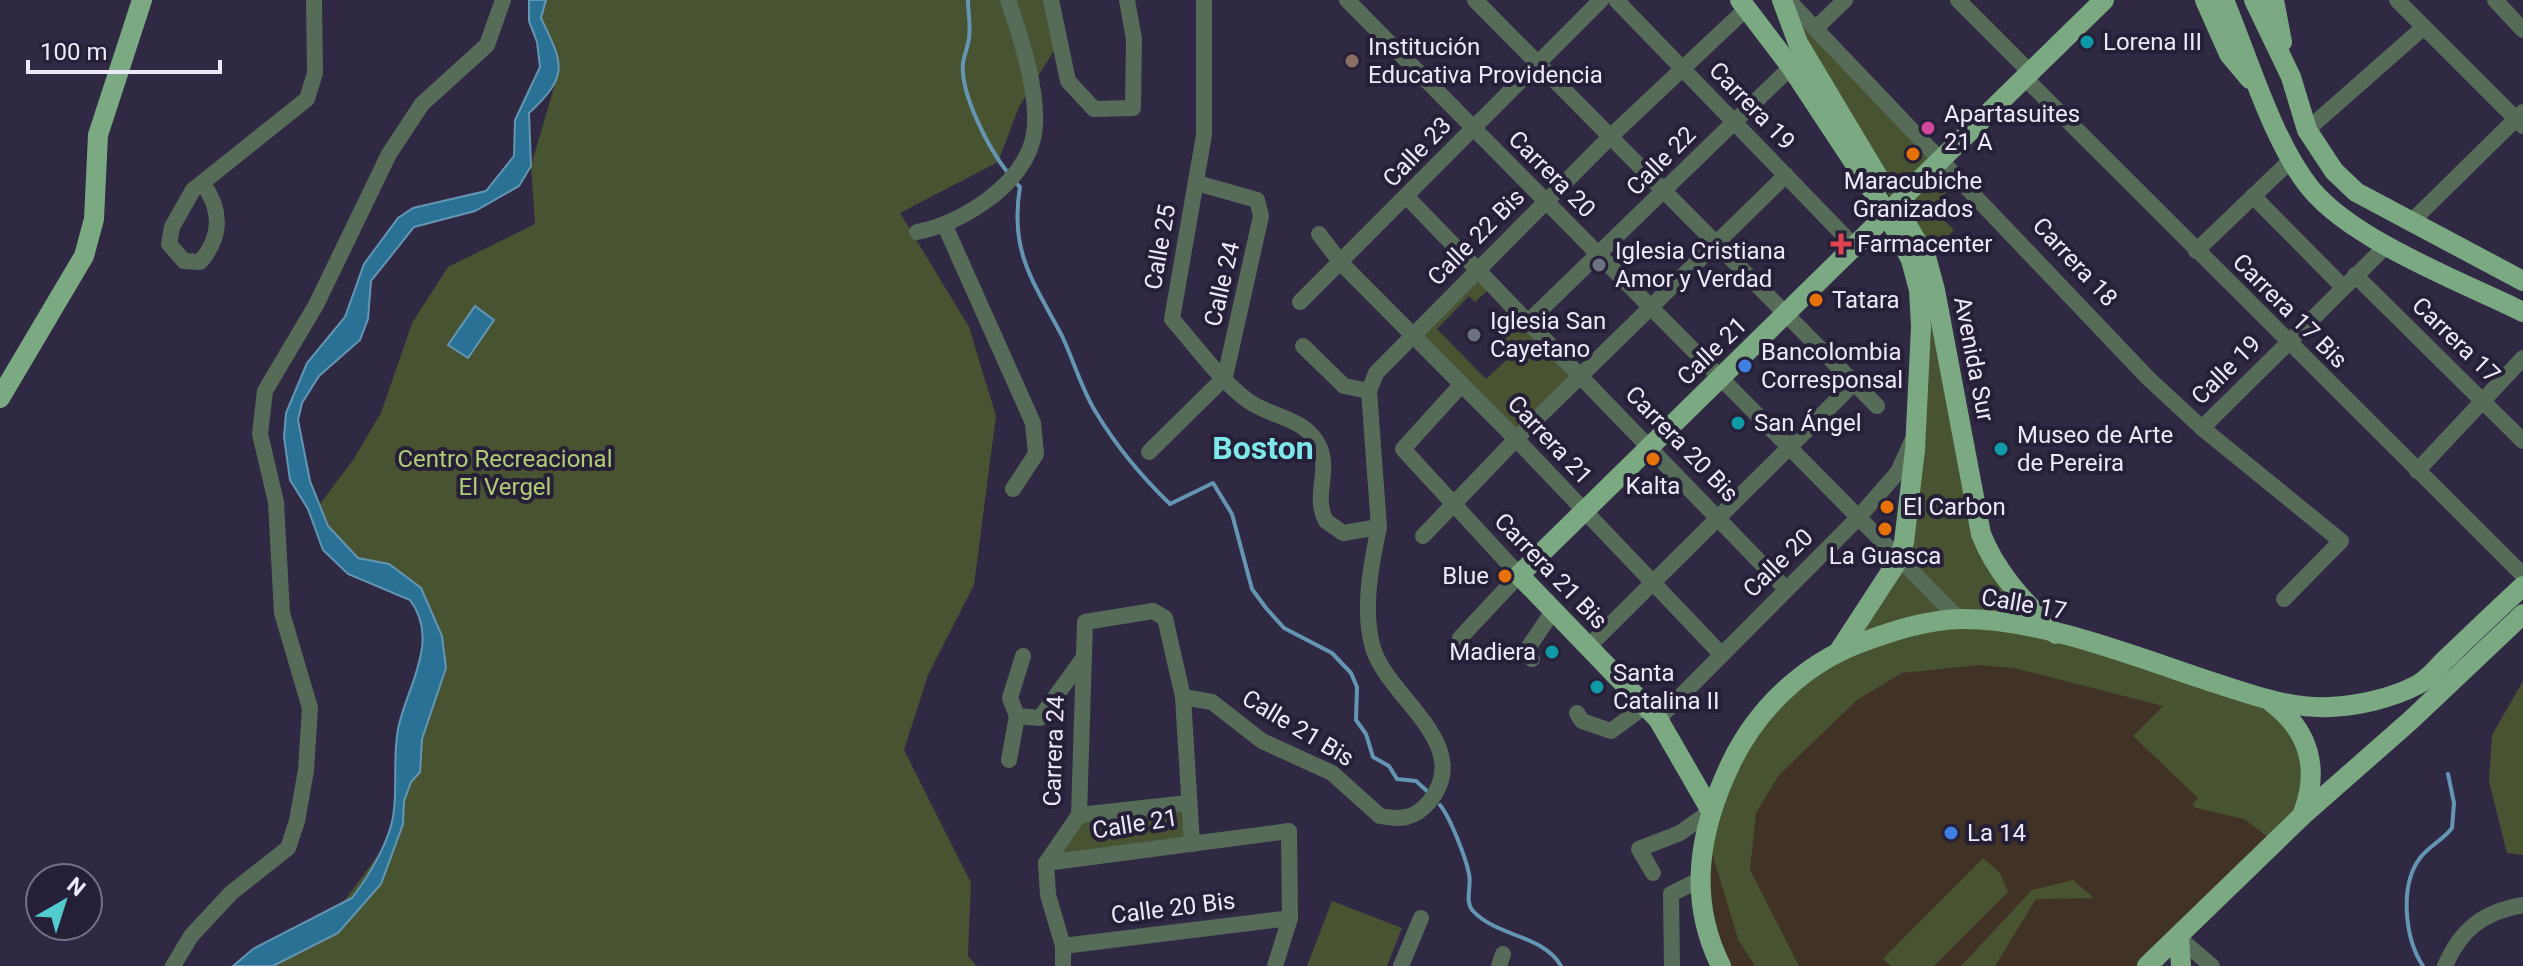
<svg xmlns="http://www.w3.org/2000/svg" width="2523" height="966" font-family="Roboto,sans-serif">
  <style>
    .commercial { fill: #403325 }
    .green { fill: #485331; fill-rule: evenodd }
    .water { fill: #2a7295; stroke: #6496b3; stroke-width: 2 }
    .lines { fill: none; stroke-linecap: round; stroke-linejoin: round }
    .stream { stroke: #6496b3; stroke-width: 4 }
    .minor { stroke: #566c59; stroke-width: 16 }
    .major { stroke: #7baa82; stroke-width: 20 }
    .major-bridge { stroke: #7baa82; stroke-width: 20 }
    .culture-dot { fill: #0f9aa8; stroke: #261f38; stroke-width: 3 }
    .education-dot { fill: #8d6e63; stroke: #261f38; stroke-width: 3 }
    .hotel-dot { fill: #d1479c; stroke: #261f38; stroke-width: 3 }
    .food-dot { fill: #e8710a; stroke: #261f38; stroke-width: 3 }
    .health-dot { fill: #e0444e; stroke: #261f38; stroke-width: 3 }
    .worship-dot { fill: #6b7280; stroke: #261f38; stroke-width: 3 }
    .shop-dot { fill: #3f7fe0; stroke: #261f38; stroke-width: 3 }
    .labels { text-anchor: middle; stroke-width: 8; stroke-linejoin: round; paint-order: stroke }
    .poi-label { font-size: 24px; fill: #ede9fa; stroke: #261f38; text-anchor: start }
    .street-label { font-size: 24px; fill: #ede9fa; stroke: #261f38 }
    .park-label { font-size: 24px; fill: #b0cc74; stroke: #261f38 }
    .district-label { font-size: 32px; font-weight: bold; fill: #7de9eb; stroke: #261f38 }
  </style>
  <rect width="100%" height="100%" fill="#302943"/>
  <!-- commercial -->
  <polygon class="commercial" points="2057,635 2311,794 2147,966 1721,966 1699,880 1779,696"/>
  <!-- green -->
  <g class="green">
    <polygon points="544,0 1051,0 1060,41 1019,107 998,162 900,213 969,327 996,416 974,585 928,675 904,750 971,883 968,956 977,966 252,966 325,927 393,835 443,648 390,564 358,558 328,526 320,504 353,460 381,413 412,323 448,267 535,224 531,166 557,77 541,18"/>
    <polygon points="1788,0 1960,178 1931,208 1954,230 1926,257 1798,43"/>
    <path d="M1478,269l104,106 -66,64 -103,-106zM1487,291l29,32 -17,18 13,14 -26,24 -49,-50 32,-33 6,6z"/>
    <polygon points="1932,317 1981,534 2057,635 2286,713 2311,794 2276,843 2244,819 2196,808 2192,805 2198,798 2133,736 2163,706 2014,668 1978,665 1902,673 1857,700 1779,775 1756,813 1750,870 1799,966 1755,966 1738,939 1705,830 1757,722 1839,650 1899,559 1921,327"/>
    <polygon points="2523,681 2523,855 2507,853 2489,781 2492,735"/>
    <polygon points="1188,803 1192,844 1046,863 1079,815"/>
    <polygon points="1983,858 2000,873 2008,892 1934,966 1891,966 1883,959"/>
    <polygon points="2073,880 2094,898 2036,899 1995,966 1961,966 2032,890"/>
    <polygon points="1332,901 1402,928 1387,966 1307,966"/>
  </g>
  <!-- water -->
  <g class="water">
    <path d="M529,0h17l-5,18c22,46 29,57 -12,95l2,53 -12,20 -44,25 -61,16 -43,54 -3,38 -8,21 -41,36 -17,27 -4,17 12,61 18,45 30,32 31,6 32,24 21,48 4,32 -24,71 -2,33 -9,10 -7,19 -1,23 -22,60 -43,49 -65,33h-40l20,-17 99,-51c17,-22 40,-60 42,-89 3,-25 -1,-54 4,-80 8,-41 43,-88 12,-129l-62,-26 -25,-24 -15,-41 -18,-29 -6,-43 2,-24 21,-50 38,-46 19,-53 34,-46 15,-10 73,-17 28,-35 1,-36 25,-53 -3,-25 -8,-21z"/>
    <polygon points="475,306 494,320 468,358 448,345"/>
  </g>
  <g class="lines">
    <!-- stream -->
    <g class="stream">
      <path d="M968,0c0,12 3,26 1,38 -1,9 -5,17 -6,25 -3,31 26,86 45,110"/>
      <path d="M1013,180l7,7c-11,66 14,95 42,149 12,25 20,55 35,78 20,33 46,64 73,90l43,-21 19,31 20,75 14,19 18,20 48,25 19,20 6,14 -1,33 10,14 7,23 16,9 8,13 19,2 12,11"/>
      <path d="M1440,805c10,12 26,53 29,69 3,13 -5,27 4,37 24,26 71,24 88,55"/>
      <path d="M2423,966c-18,-27 -24,-80 -3,-108 9,-12 23,-18 32,-30l2,-25 -6,-29"/>
    </g>
    <!-- minor -->
    <g class="minor">
      <polyline points="1051,0 1068,81 1094,109 1133,108 1134,39 1127,0"/>
      <polyline points="1347,0 1959,619"/>
      <polyline points="1475,0 1877,406"/>
      <polyline points="1616,0 1854,246"/>
      <polyline points="1788,0 2148,378 2202,428 2341,541 2284,599"/>
      <polyline points="1958,0 2030,72"/>
      <polyline points="2397,0 2523,126"/>
      <polyline points="2495,0 2523,30"/>
      <polyline points="1816,28 1845,0"/>
      <polyline points="2025,78 2523,575"/>
      <polyline points="2307,130 2424,27"/>
      <polyline points="1197,183 1257,200 1261,216 1225,377"/>
      <path d="M203,184c19,26 19,53 -3,78l-16,-1 -15,-17 3,-17 21,-37 114,-91 8,-26 -1,-73"/>
      <polyline points="2253,196 2343,287"/>
      <polyline points="1407,197 1786,589"/>
      <polyline points="2410,223 2523,112"/>
      <polyline points="945,226 1033,423 1036,454 1013,489"/>
      <path d="M917,232c44,-9 104,-45 116,-93 9,-38 -12,-102 -25,-139"/>
      <polyline points="1319,234 1341,263 1516,439 1720,653"/>
      <polyline points="2196,251 2291,160"/>
      <polyline points="2355,275 2523,441"/>
      <polyline points="1300,302 1601,0"/>
      <polyline points="1529,321 1791,67"/>
      <polyline points="1303,346 1344,386 1369,391"/>
      <polyline points="2202,428 2387,245"/>
      <polyline points="1149,452 1225,377"/>
      <polyline points="2417,471 2523,358"/>
      <polyline points="1379,527 1369,391 1376,373 1611,136 1746,9"/>
      <polyline points="1423,536 1516,439 1786,175"/>
      <polyline points="1460,638 1519,575 1403,449 1462,384"/>
      <polyline points="1588,647 1853,384"/>
      <polyline points="1023,656 1010,698 1017,716 1040,718 1082,660"/>
      <polyline points="1532,659 1526,651 1553,611"/>
      <path d="M1183,697l29,5 50,39 70,32 48,43c20,4 35,3 49,-14 47,-57 -41,-104 -56,-154 -11,-38 -2,-83 6,-121l-36,6 -17,-12c-14,-25 6,-51 -8,-77 -14,-27 -49,-27 -71,-44 -28,-21 -52,-55 -75,-81l32,-184v-135"/>
      <polyline points="1577,713 1582,721 1611,731 1645,706"/>
      <polyline points="1658,719 1858,518 1898,472 1912,441"/>
      <polyline points="1009,760 1017,716"/>
      <polyline points="1079,815 1188,803"/>
      <polyline points="1046,863 1289,831 1290,918 1275,966"/>
      <polyline points="1653,873 1639,849 1680,833 1711,811"/>
      <polyline points="2179,938 2212,966"/>
      <polyline points="1063,946 1290,918"/>
      <polyline points="173,966 191,936 231,893 288,848 297,821 306,770 310,708 282,613 276,502 260,434 265,391 316,305 389,154 422,104 487,45 503,0"/>
      <polyline points="1063,966 1063,946 1048,895 1046,863 1079,815 1085,622 1153,611 1165,618 1183,697 1192,844"/>
      <polyline points="1401,966 1421,918"/>
      <polyline points="1499,966 1503,954"/>
      <polyline points="1672,966 1671,894 1699,880"/>
      <path d="M2445,966c16,-37 38,-54 78,-61"/>
    </g>
    <!-- major -->
    <g class="major">
      <polyline points="1740,0 1791,67 1884,208 1911,260 1919,290 1921,327 1915,450 1904,542 1899,559 1839,651"/>
      <polyline points="1782,0 1798,43 1881,182"/>
      <polyline points="2205,0 2229,54 2250,79"/>
      <path d="M2224,0c24,57 49,143 87,189 43,52 151,93 212,123"/>
      <polyline points="2254,0 2291,77 2307,130 2334,171 2356,192 2523,281"/>
      <polyline points="2274,0 2282,42"/>
      <polyline points="1921,179 2104,0"/>
      <path d="M1906,223l20,34 9,33 46,244c16,41 45,69 75,100"/>
      <polyline points="0,398 84,256 94,219 98,135 142,0"/>
      <path d="M2271,702c38,28 49,67 32,111"/>
      <polyline points="1711,811 1658,719 1519,575 1875,226"/>
      <polyline points="2179,938 2181,966"/>
      <path d="M1721,966c-34,-68 -22,-136 10,-203 26,-54 73,-99 129,-120 32,-12 66,-23 100,-24 80,-1 176,38 252,63 37,12 77,27 118,25 28,-1 62,-9 87,-22 12,-6 22,-20 31,-28 25,-24 50,-48 75,-71"/>
      <polyline points="2147,966 2303,815 2411,720 2523,614"/>
    </g>
    <!-- major-bridge -->
    <polyline class="major-bridge" points="1875,226 1921,179"/>
  </g>
  <!-- markers -->
  <g class="culture-dot">
    <circle cx="2087" cy="42" r="8"/>
    <circle cx="1738" cy="423" r="8"/>
    <circle cx="2001" cy="449" r="8"/>
    <circle cx="1552" cy="652" r="8"/>
    <circle cx="1597" cy="687" r="8"/>
  </g>
  <circle class="education-dot" cx="1352" cy="61" r="8"/>
  <circle class="hotel-dot" cx="1928" cy="128" r="8"/>
  <g class="food-dot">
    <circle cx="1913" cy="154" r="8"/>
    <circle cx="1816" cy="300" r="8"/>
    <circle cx="1653" cy="459" r="8"/>
    <circle cx="1887" cy="507" r="8"/>
    <circle cx="1885" cy="529" r="8"/>
    <circle cx="1505" cy="576" r="8"/>
  </g>
  <path class="health-dot" d="M1837 232h8v8h8v8h-8v8h-8v-8h-8v-8h8z"/>
  <g class="worship-dot">
    <circle cx="1599" cy="265" r="8"/>
    <circle cx="1474" cy="335" r="8"/>
  </g>
  <g class="shop-dot">
    <circle cx="1745" cy="366" r="8"/>
    <circle cx="1951" cy="833" r="8"/>
  </g>
  <g class="labels">
    <!-- poi labels -->
    <g class="poi-label">
      <text x="2103" y="50">Lorena III</text>
      <text x="1368" y="55">Institución<tspan x="1368" dy="28">Educativa Providencia</tspan></text>
      <text x="1944" y="122">Apartasuites<tspan x="1944" dy="28">21 A</tspan></text>
      <text x="1913" y="189" text-anchor="middle">Maracubiche<tspan x="1913" dy="28">Granizados</tspan></text>
      <text x="1857" y="252">Farmacenter</text>
      <text x="1615" y="259">Iglesia Cristiana<tspan x="1615" dy="28">Amor y Verdad</tspan></text>
      <text x="1832" y="308">Tatara</text>
      <text x="1490" y="329">Iglesia San<tspan x="1490" dy="28">Cayetano</tspan></text>
      <text x="1761" y="360">Bancolombia<tspan x="1761" dy="28">Corresponsal</tspan></text>
      <text x="1754" y="431">San Ángel</text>
      <text x="2017" y="443">Museo de Arte<tspan x="2017" dy="28">de Pereira</tspan></text>
      <text x="1653" y="494" text-anchor="middle">Kalta</text>
      <text x="1903" y="515">El Carbon</text>
      <text x="1885" y="564" text-anchor="middle">La Guasca</text>
      <text x="1489" y="584" text-anchor="end">Blue</text>
      <text x="1536" y="660" text-anchor="end">Madiera</text>
      <text x="1613" y="681">Santa<tspan x="1613" dy="28">Catalina II</tspan></text>
      <text x="1967" y="841">La 14</text>
    </g>
    <!-- street labels -->
    <g class="street-label">
      <text transform="translate(1752 106) rotate(46)" y="8">Carrera 19</text>
      <text transform="translate(1417 152) rotate(-46)" y="8">Calle 23</text>
      <text transform="translate(1661 161) rotate(-45)" y="8">Calle 22</text>
      <text transform="translate(1552 174) rotate(45)" y="8">Carrera 20</text>
      <text transform="translate(1476 237) rotate(-45)" y="8">Calle 22 Bis</text>
      <text transform="translate(1160 247) rotate(-80)" y="8">Calle 25</text>
      <text transform="translate(2075 262) rotate(47)" y="8">Carrera 18</text>
      <text transform="translate(1222 284) rotate(-77)" y="8">Calle 24</text>
      <text transform="translate(2290 311) rotate(45)" y="8">Carrera 17 Bis</text>
      <text transform="translate(2456 340) rotate(44)" y="8">Carrera 17</text>
      <text transform="translate(1712 351) rotate(-44)" y="8">Calle 21</text>
      <text transform="translate(1974 359) rotate(79)" y="8">Avenida Sur</text>
      <text transform="translate(2226 370) rotate(-45)" y="8">Calle 19</text>
      <text transform="translate(1550 440) rotate(47)" y="8">Carrera 21</text>
      <text transform="translate(1682 444) rotate(46)" y="8">Carrera 20 Bis</text>
      <text transform="translate(1778 563) rotate(-44)" y="8">Calle 20</text>
      <text transform="translate(1551 571) rotate(46)" y="8">Carrera 21 Bis</text>
      <text transform="translate(2024 604) rotate(10)" y="8">Calle 17</text>
      <text transform="translate(1298 728) rotate(31)" y="8">Calle 21 Bis</text>
      <text transform="translate(1054 751) rotate(-88)" y="8">Carrera 24</text>
      <text transform="translate(1135 824) rotate(-9)" y="8">Calle 21</text>
      <text transform="translate(1173 908) rotate(-7)" y="8">Calle 20 Bis</text>
    </g>
    <!-- park labels -->
    <g class="park-label">
      <text x="505" y="467">Centro Recreacional<tspan x="505" dy="28">El Vergel</tspan></text>
    </g>
    <!-- district labels -->
    <g class="district-label">
      <text x="1263" y="459">Boston</text>
    </g>
  </g>
  <!-- north arrow -->
  <g transform="translate(64 902) rotate(39)"><circle r="38" fill="#261f38" stroke="#767086" stroke-width="2"/>
  <path d="M0-6L14 30L0 20L-14 30Z" fill="#52cdcf"/>
  <text y="-12" font-size="22" font-weight="bold" text-anchor="middle" fill="#ede9fa">N</text>
  </g>
  <!-- scale -->
  <path d="M28 60v12h192v-12" fill="none" stroke="#ede9fa" stroke-width="4"/>
  <text x="40" y="60" font-size="24" fill="#ede9fa" stroke="#261f38" stroke-width="6" paint-order="stroke">100 m</text>
</svg>
